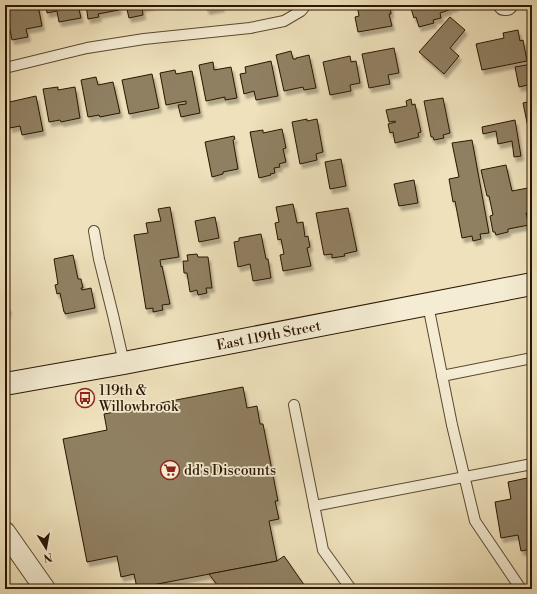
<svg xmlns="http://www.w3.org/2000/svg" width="537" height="594" font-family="'Libre Bodoni',serif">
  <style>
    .building { fill: #908062; stroke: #2b1601; filter: url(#shadow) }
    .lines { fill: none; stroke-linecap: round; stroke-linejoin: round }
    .lane-casing { stroke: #5c4930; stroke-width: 12 }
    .street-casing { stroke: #5c4930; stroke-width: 22 }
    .secondary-casing { stroke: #2b1601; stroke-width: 24 }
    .lane { stroke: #f4ecd3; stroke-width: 10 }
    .street { stroke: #f4ecd3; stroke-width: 20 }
    .secondary { stroke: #f4ecd3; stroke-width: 22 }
    .labels { text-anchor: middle; stroke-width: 3.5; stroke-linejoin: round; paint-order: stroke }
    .street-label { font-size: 14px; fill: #2b1601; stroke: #f4ecd3 }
    .poi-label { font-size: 14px; fill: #2b1601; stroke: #f4ecd3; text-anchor: start }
  </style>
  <defs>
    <filter id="shadow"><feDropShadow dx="2.5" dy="4.5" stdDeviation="1" flood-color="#0004"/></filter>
  </defs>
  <rect width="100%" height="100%" fill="#eee1bb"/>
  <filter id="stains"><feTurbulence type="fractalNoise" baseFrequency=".005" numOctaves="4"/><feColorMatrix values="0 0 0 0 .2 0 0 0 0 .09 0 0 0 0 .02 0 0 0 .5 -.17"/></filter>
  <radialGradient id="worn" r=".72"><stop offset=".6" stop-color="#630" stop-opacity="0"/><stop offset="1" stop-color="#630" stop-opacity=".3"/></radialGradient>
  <!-- building -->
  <g class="building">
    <polygon points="5,5 38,5 42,26 26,29 28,37 12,40"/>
    <polygon points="46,5 78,5 81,18 59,22 57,11 47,13"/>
    <polygon points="86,5 118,5 119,10 98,14 99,17 88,19"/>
    <polygon points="126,5 152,5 142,7 143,15 129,18"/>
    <polygon points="206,5 222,5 222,7 207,10"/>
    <polygon points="357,5 390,5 391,14 389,14 392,26 358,32 355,17 359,16"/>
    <polygon points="410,5 455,5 455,7 449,8 449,10 440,13 441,18 433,20 434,23 419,27 416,17 414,18"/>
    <polygon points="450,17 465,30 450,48 459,56 444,74 419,52"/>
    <polygon points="518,30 520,41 523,40 527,61 482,70 476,44 504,38 503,33"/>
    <polygon points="394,48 399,73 388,75 390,84 369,88 362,54"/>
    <polygon points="291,51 293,59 296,59 296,58 309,55 316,88 304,90 303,87 284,91 276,55"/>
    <polygon points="350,56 351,62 356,61 360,83 350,85 351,91 330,95 323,62"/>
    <polygon points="271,61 278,96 256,100 254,91 244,94 240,74 246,73 245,67"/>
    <polygon points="213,62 214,70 231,67 237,98 225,100 225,97 206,101 199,65"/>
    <polygon points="532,64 532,84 519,87 515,67"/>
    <polygon points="175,70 176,74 192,71 200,113 181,117 178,105 186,104 186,101 166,105 160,73"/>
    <polygon points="152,74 159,108 129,114 122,80"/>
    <polygon points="96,77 98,85 113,82 120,113 100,117 99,115 88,117 81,80"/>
    <polygon points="58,87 58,90 75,87 80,118 61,122 60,120 49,122 43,89"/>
    <polygon points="36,96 43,131 22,135 20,126 10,128 5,103"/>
    <polygon points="443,98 450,133 443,135 444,138 434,140 433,137 431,137 424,101"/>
    <polygon points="411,99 412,105 415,104 421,132 418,133 419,137 395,143 393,132 390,133 388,124 396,122 395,121 389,122 386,110 407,106 406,101"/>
    <polygon points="532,101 532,126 528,127 523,103"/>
    <polygon points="307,119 307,121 317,119 323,152 316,154 317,160 300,164 292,122"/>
    <polygon points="515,120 521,156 514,157 512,141 498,144 496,131 483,134 482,127"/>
    <polygon points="282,129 286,148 283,149 286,162 279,164 280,167 274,168 275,173 270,174 271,175 259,178 250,132 263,130 263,133"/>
    <polygon points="234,136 235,139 233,140 238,169 223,172 223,174 212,177 205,142"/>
    <polygon points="472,140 489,233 480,234 481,239 473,241 472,236 462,238 455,201 453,202 449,179 459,177 452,143"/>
    <polygon points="341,159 346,186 330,189 325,162"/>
    <polygon points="506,165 512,191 528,188 532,205 532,212 526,213 529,225 508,229 508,232 496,235 495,232 493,232 490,216 493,215 489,196 487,196 481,170"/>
    <polygon points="414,180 418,203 399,206 394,184"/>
    <polygon points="293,204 297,223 303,222 305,237 308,236 310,247 307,248 311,266 283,271 280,255 284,254 281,239 278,240 275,223 279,222 276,207"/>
    <polygon points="170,207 179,257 160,260 161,267 162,266 170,304 162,305 163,310 153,312 153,308 146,309 134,235 148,233 146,223 161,221 158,209"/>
    <polygon points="348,208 357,251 344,254 345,256 332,258 332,254 324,255 316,213"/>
    <polygon points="215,217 219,238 199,242 195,221"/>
    <polygon points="261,234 266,259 268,259 271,278 253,281 250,264 238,267 234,242 239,241 239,238"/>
    <polygon points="197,254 198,257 208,257 212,288 206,288 207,293 198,295 197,290 190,292 187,273 184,273 183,261 188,261 187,255"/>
    <polygon points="73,255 78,279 81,279 83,288 81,288 82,290 91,288 95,308 65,314 65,312 64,312 60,293 57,294 55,285 58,284 54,259"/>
    <polygon points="5,304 6,304 7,307 8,307 9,310 7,310 8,314 5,314"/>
    <polygon points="243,387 247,408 257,406 260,424 263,424 278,501 275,501 279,519 269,521 277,561 137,588 134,574 121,577 117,556 87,562 63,439 107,430 104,414"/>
    <polygon points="532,477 532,549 521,551 518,535 501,538 495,502 511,499 508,482"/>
    <polygon points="284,556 307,589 220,589 209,574 277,561"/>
  </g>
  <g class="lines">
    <!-- lane casing -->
    <g class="lane-casing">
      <g id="lane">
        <polyline points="5,68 87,48 144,39 250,28 284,21 301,11 306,5"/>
        <polyline points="94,231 99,259 113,315 124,363"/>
        <polyline points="428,305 452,425 475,521 521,589"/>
        <polyline points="442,376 532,358"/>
        <polyline points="294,405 323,550 351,589"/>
        <polyline points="314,506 532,464"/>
      </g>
    </g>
    <!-- street casing -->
    <g class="street-casing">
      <g id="street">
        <polyline points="504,5 507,5"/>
        <polyline points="5,532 45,589"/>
      </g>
    </g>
    <!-- secondary casing -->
    <g class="secondary-casing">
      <g id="secondary">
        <path id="s1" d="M5,384l119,-21 408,-79"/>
      </g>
    </g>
    <!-- lane -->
    <use href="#lane" class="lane"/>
    <!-- street -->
    <use href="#street" class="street"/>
    <!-- secondary -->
    <use href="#secondary" class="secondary"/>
  </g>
  <!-- icons -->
  <defs>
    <g id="bus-ring" transform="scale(1)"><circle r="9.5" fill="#f4ecd3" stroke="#8f2418" stroke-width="1.5"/><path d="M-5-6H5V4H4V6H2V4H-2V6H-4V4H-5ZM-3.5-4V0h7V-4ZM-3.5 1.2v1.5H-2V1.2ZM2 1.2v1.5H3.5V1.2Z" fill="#8f2418"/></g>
    <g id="supermarket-ring" transform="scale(1)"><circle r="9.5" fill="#f4ecd3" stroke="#8f2418" stroke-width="1.5"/><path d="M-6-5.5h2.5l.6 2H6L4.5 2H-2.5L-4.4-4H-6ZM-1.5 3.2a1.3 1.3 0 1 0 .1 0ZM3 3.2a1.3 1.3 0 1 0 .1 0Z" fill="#8f2418"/></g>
  </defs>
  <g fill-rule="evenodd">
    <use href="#bus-ring" x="85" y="398"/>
    <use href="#supermarket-ring" x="170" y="470"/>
  </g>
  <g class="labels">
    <!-- street labels -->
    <g class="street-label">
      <text dy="5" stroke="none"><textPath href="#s1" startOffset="268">East 119th Street</textPath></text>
    </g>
    <!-- poi labels -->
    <g class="poi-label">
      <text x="99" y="395">119th &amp;<tspan x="99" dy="16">Willowbrook</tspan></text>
      <text x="184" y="475">dd's Discounts</text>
    </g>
  </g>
  <!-- margin -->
  <rect width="537" height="594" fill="none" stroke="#eee1bb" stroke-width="20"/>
  <rect x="6" y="6" width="525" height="582" fill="none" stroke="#2b1601" stroke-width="2"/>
  <rect x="10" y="10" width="517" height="574" fill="none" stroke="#2b1601"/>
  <!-- north arrow -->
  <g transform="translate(46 548) rotate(169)" stroke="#f4ecd3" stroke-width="3" paint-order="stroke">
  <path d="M0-3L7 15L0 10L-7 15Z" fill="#2b1601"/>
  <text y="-6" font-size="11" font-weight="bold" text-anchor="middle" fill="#2b1601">N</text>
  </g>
  <rect width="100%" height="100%" filter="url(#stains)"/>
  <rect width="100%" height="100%" fill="url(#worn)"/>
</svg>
